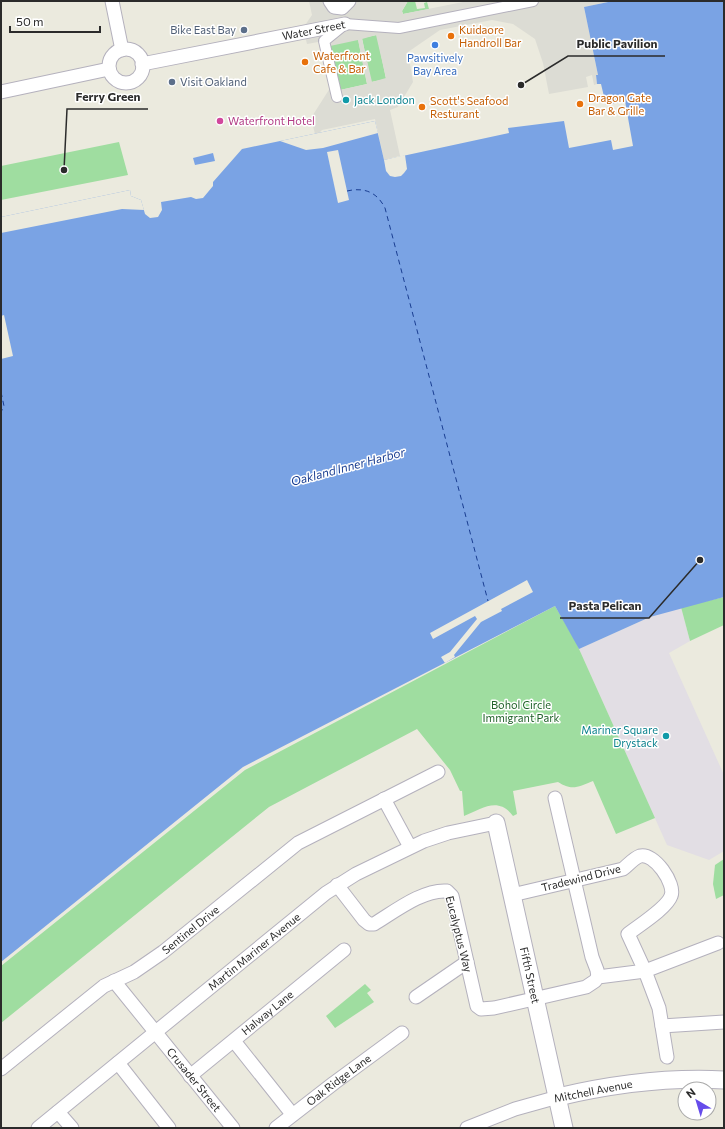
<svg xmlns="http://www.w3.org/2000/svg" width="725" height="1129" font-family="Commissioner,sans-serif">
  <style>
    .industrial { fill: #e2dee4 }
    .green { fill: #9fdda0 }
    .plaza { fill: #dcdcd4; fill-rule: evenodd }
    .water { fill: #7aa3e4 }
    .pier { fill: #ebeade }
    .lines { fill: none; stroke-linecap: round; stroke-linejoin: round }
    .ferry { stroke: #193d91; stroke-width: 1; stroke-dasharray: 5 4; stroke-linecap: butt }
    .pedestrian-casing { stroke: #b4b1bd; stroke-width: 12 }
    .minor-casing { stroke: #b4b1bd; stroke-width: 15 }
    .tertiary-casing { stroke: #b4b1bd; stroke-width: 19 }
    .pedestrian { stroke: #fff; stroke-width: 10 }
    .minor { stroke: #fff; stroke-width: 13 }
    .tertiary { stroke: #fff; stroke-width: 17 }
    .service-dot { fill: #5c6f8a; stroke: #fff; stroke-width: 1.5 }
    .food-dot { fill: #e8710a; stroke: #fff; stroke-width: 1.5 }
    .shop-dot { fill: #3f7fe0; stroke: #fff; stroke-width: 1.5 }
    .culture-dot { fill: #0f9aa8; stroke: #fff; stroke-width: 1.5 }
    .hotel-dot { fill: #d1479c; stroke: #fff; stroke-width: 1.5 }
    .labels { text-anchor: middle; stroke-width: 3; stroke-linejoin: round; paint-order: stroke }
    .service-label { font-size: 11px; fill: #4e5e75; stroke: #fff; text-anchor: end }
    .food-label { font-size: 11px; fill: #c56008; stroke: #fff; text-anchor: start }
    .street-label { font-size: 11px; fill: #2b2b2b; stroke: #fff }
    .shop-label { font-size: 11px; fill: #366cbe; stroke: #fff }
    .culture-label { font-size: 11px; fill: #0d838f; stroke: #fff; text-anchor: start }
    .hotel-label { font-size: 11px; fill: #b23c85; stroke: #fff; text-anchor: start }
    .park-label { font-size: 11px; fill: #20622a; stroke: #fff }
    .water-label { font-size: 12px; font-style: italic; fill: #193d91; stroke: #fff }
    .leader { fill: none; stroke: #2b2b2b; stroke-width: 1.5 }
    .callout-dot { fill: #2b2b2b; stroke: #fff; stroke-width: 1.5 }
    .callout-label { font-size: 12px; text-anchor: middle; font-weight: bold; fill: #2b2b2b; stroke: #fff; stroke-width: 3; stroke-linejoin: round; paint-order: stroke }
  </style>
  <rect width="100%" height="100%" fill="#ebeade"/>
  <!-- industrial -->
  <polygon class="industrial" points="681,607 690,641 669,653 724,775 724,851 709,860 667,845 579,649 650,617"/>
  <!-- green -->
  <g class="green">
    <polygon points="408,1 415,1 417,9 425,8 424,3 427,2 429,9 403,14 402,11"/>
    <polygon points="377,35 386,79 371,82 362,38"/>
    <polygon points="358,39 367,84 340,90 330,45"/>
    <polygon points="119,142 128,175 1,200 1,166"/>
    <polygon points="724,597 724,625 690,641 681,607"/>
    <path d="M555,606l20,34 80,178 -39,16 -23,-53c-15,6 -21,10 -35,1l-45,9 4,23 -4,2c-15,-20 -31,-7 -49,0l-2,-25h-2l-10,-21 -33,-41 -148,78 -268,216v-57l244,-196z"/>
    <polygon points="724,859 724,895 716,899 713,884 715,865"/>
    <polygon points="365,984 371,990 367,993 374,1002 335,1028 326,1016"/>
  </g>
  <!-- plaza -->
  <path class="plaza" d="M309,1h99l-6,10 1,3 65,-13h145l-29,6 14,68 -2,1 1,8 -3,1 -2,-10 -6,2 2,10 -39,7 -6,-31 -8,-24 -22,-15 -21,-4 -52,10 -32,22 5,30 -15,25 -8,3 10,46 -16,4 -9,-41 -53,11 -3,3 -4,1 -4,-16 21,-33 -9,-39 -5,-4 -11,2 -4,-16 9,-13zM376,35l10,43 -14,4 -10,-43zM358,40l9,44 -27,6 -10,-44z"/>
  <!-- water -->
  <g class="water">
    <polygon points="613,1 724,1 724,597 650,617 579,649 555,606 243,767 1,962 1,217 130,190 131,196 141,200 145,214 150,218 158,217 162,210 161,202 191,197 196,199 203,198 213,186 213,182 242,149 375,121 384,160 509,133 508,128 564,121 569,148 611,140 613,150 633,146 625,101 606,105 601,84 597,84 596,75 598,75 584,7"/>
    <polygon points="213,153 215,161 195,165 193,158"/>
  </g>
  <!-- pier -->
  <g class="pier">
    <polygon points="375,121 378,133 323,148 306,150 280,141"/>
    <polygon points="338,150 349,200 338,203 327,152"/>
    <polygon points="405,155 407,169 404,173 401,176 395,177 390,176 386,171 384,160"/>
    <polygon points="130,190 131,196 141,200 144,210 122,209 1,233 1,217"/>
    <polygon points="4,315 13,356 1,359 1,316"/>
    <polygon points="527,580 533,592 501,609 502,611 481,622 454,655 455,657 445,663 441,657 450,652 477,619 475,616 433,639 430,633"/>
  </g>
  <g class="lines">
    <!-- ferry -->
    <g class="ferry">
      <path d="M347,191c17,-4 30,1 38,17l103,393"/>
      <polyline points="1,392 4,406 1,412"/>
    </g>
    <!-- pedestrian casing -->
    <g class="pedestrian-casing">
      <g id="pedestrian">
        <polyline points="345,24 399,28 533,1"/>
        <polyline points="337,97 324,41 345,24"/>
      </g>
    </g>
    <!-- minor casing -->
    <g class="minor-casing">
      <g id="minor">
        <polyline points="112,1 122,50"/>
        <polyline points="330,1 334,7 342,8 349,1"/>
        <circle cx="126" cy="66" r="17"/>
        <path id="s1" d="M142,64l203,-40"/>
        <polyline points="1,92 109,69"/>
        <polyline points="555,798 592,957 597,970 598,977"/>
        <polyline points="384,799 410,847"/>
        <path d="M337,885l27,35 5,4h5c20,-12 49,-35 73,-33l5,5 25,110 4,3 13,-1 92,-21 9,-6 3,-4 47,-6 -17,-37c10,-8 39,-26 43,-38 5,-12 -17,-44 -31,-40 -6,2 -12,9 -17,13l-111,26"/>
        <path id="s2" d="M114,981l119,147"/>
        <polyline points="416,997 467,962"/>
        <polyline points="662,1026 724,1022"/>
        <polyline points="234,1041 292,1114"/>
        <polyline points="667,1057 659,1008 645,971 718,943"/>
        <polyline points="118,1063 169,1128"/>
        <path id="s3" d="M1,1069l103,-83 30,-14 29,-20 135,-109 140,-71"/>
        <path id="s4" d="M190,1076l154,-126"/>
        <polyline points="58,1112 72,1128"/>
        <path id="s5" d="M38,1128l288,-235 30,-19 68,-33 24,-8 48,-10"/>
        <path id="s6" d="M276,1128l58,-45 68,-50"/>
        <polyline points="467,1128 515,1109 558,1097"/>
      </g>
    </g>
    <!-- tertiary casing -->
    <g class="tertiary-casing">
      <g id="tertiary">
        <path id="s7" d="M496,823l68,305"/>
        <path d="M558,1097c55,-13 109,-20 166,-17"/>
      </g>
    </g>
    <!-- pedestrian -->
    <use href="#pedestrian" class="pedestrian"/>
    <!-- minor -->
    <use href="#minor" class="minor"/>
    <!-- tertiary -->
    <use href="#tertiary" class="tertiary"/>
  </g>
  <!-- markers -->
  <g class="service-dot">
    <circle cx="244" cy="30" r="4"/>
    <circle cx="172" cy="82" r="4"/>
  </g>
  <g class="food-dot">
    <circle cx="451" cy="36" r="4"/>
    <circle cx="305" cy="62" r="4"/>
    <circle cx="580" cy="104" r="4"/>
    <circle cx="422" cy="107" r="4"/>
  </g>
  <circle class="shop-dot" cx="435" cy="45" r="4"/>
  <g class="culture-dot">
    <circle cx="346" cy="100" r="4"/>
    <circle cx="666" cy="736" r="4"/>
  </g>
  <circle class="hotel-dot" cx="220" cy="121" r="4"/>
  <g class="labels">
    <!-- service labels -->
    <g class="service-label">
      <text x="236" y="34">Bike East Bay</text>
      <text x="180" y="86" text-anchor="start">Visit Oakland</text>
    </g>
    <!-- food labels -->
    <g class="food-label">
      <text x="459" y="34">Kuidaore<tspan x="459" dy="13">Handroll Bar</tspan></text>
      <text x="313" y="60">Waterfront<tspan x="313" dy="13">Cafe &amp; Bar</tspan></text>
      <text x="588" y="102">Dragon Gate<tspan x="588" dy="13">Bar &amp; Grille</tspan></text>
      <text x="430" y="105">Scott's Seafood<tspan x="430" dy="13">Resturant</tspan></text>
    </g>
    <!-- street labels -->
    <g class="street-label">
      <text dy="4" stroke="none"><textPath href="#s1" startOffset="175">Water Street</textPath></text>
      <text transform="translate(581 878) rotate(-14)" y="4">Tradewind Drive</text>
      <text dy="4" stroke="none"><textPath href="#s3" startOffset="236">Sentinel Drive</textPath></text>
      <text transform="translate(459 934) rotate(76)" y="4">Eucalyptus Way</text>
      <text dy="4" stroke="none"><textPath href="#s5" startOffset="279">Martin Mariner Avenue</textPath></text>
      <text dy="4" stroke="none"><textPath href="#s7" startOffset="156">Fifth Street</textPath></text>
      <text dy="4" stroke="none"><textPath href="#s4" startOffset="100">Halway Lane</textPath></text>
      <text dy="4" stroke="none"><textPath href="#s2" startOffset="127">Crusader Street</textPath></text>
      <text dy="4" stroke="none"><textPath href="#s6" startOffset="79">Oak Ridge Lane</textPath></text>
      <text transform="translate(593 1091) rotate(-11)" y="4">Mitchell Avenue</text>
    </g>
    <!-- shop labels -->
    <g class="shop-label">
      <text x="435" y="62">Pawsitively<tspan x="435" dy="13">Bay Area</tspan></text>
    </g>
    <!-- culture labels -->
    <g class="culture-label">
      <text x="354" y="104">Jack London</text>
      <text x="658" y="734" text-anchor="end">Mariner Square<tspan x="658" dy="13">Drystack</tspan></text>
    </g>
    <!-- hotel labels -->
    <g class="hotel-label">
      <text x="228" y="125">Waterfront Hotel</text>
    </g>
    <!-- park labels -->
    <g class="park-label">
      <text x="521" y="709">Bohol Circle<tspan x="521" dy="13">Immigrant Park</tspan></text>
    </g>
    <!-- water labels -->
    <g class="water-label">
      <text transform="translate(348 467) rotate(-15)" y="4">Oakland Inner Harbor</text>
    </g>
  </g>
  <!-- callouts -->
  <path class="leader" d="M521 85L568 56H665M64 170L67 109H148M700 560L649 618H560"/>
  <g class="callout-dot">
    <circle cx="521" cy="85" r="4"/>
    <circle cx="64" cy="170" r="4"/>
    <circle cx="700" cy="560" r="4"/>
  </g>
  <g class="callout-label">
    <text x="617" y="48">Public Pavilion</text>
    <text x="108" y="101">Ferry Green</text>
    <text x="605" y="610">Pasta Pelican</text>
  </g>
  <!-- border -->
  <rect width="725" height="1129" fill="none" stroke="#2b2b2b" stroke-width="4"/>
  <!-- north arrow -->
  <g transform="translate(697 1101) rotate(322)"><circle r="19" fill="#ffffff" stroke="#aaaaaa"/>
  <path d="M0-3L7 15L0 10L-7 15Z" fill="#664ceb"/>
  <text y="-6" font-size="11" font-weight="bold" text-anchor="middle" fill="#2b2b2b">N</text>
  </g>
  <!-- scale -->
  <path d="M10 26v6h90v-6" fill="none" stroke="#2b2b2b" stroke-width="2"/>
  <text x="16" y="26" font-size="12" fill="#2b2b2b" stroke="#ffffff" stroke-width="3" paint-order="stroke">50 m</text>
</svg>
